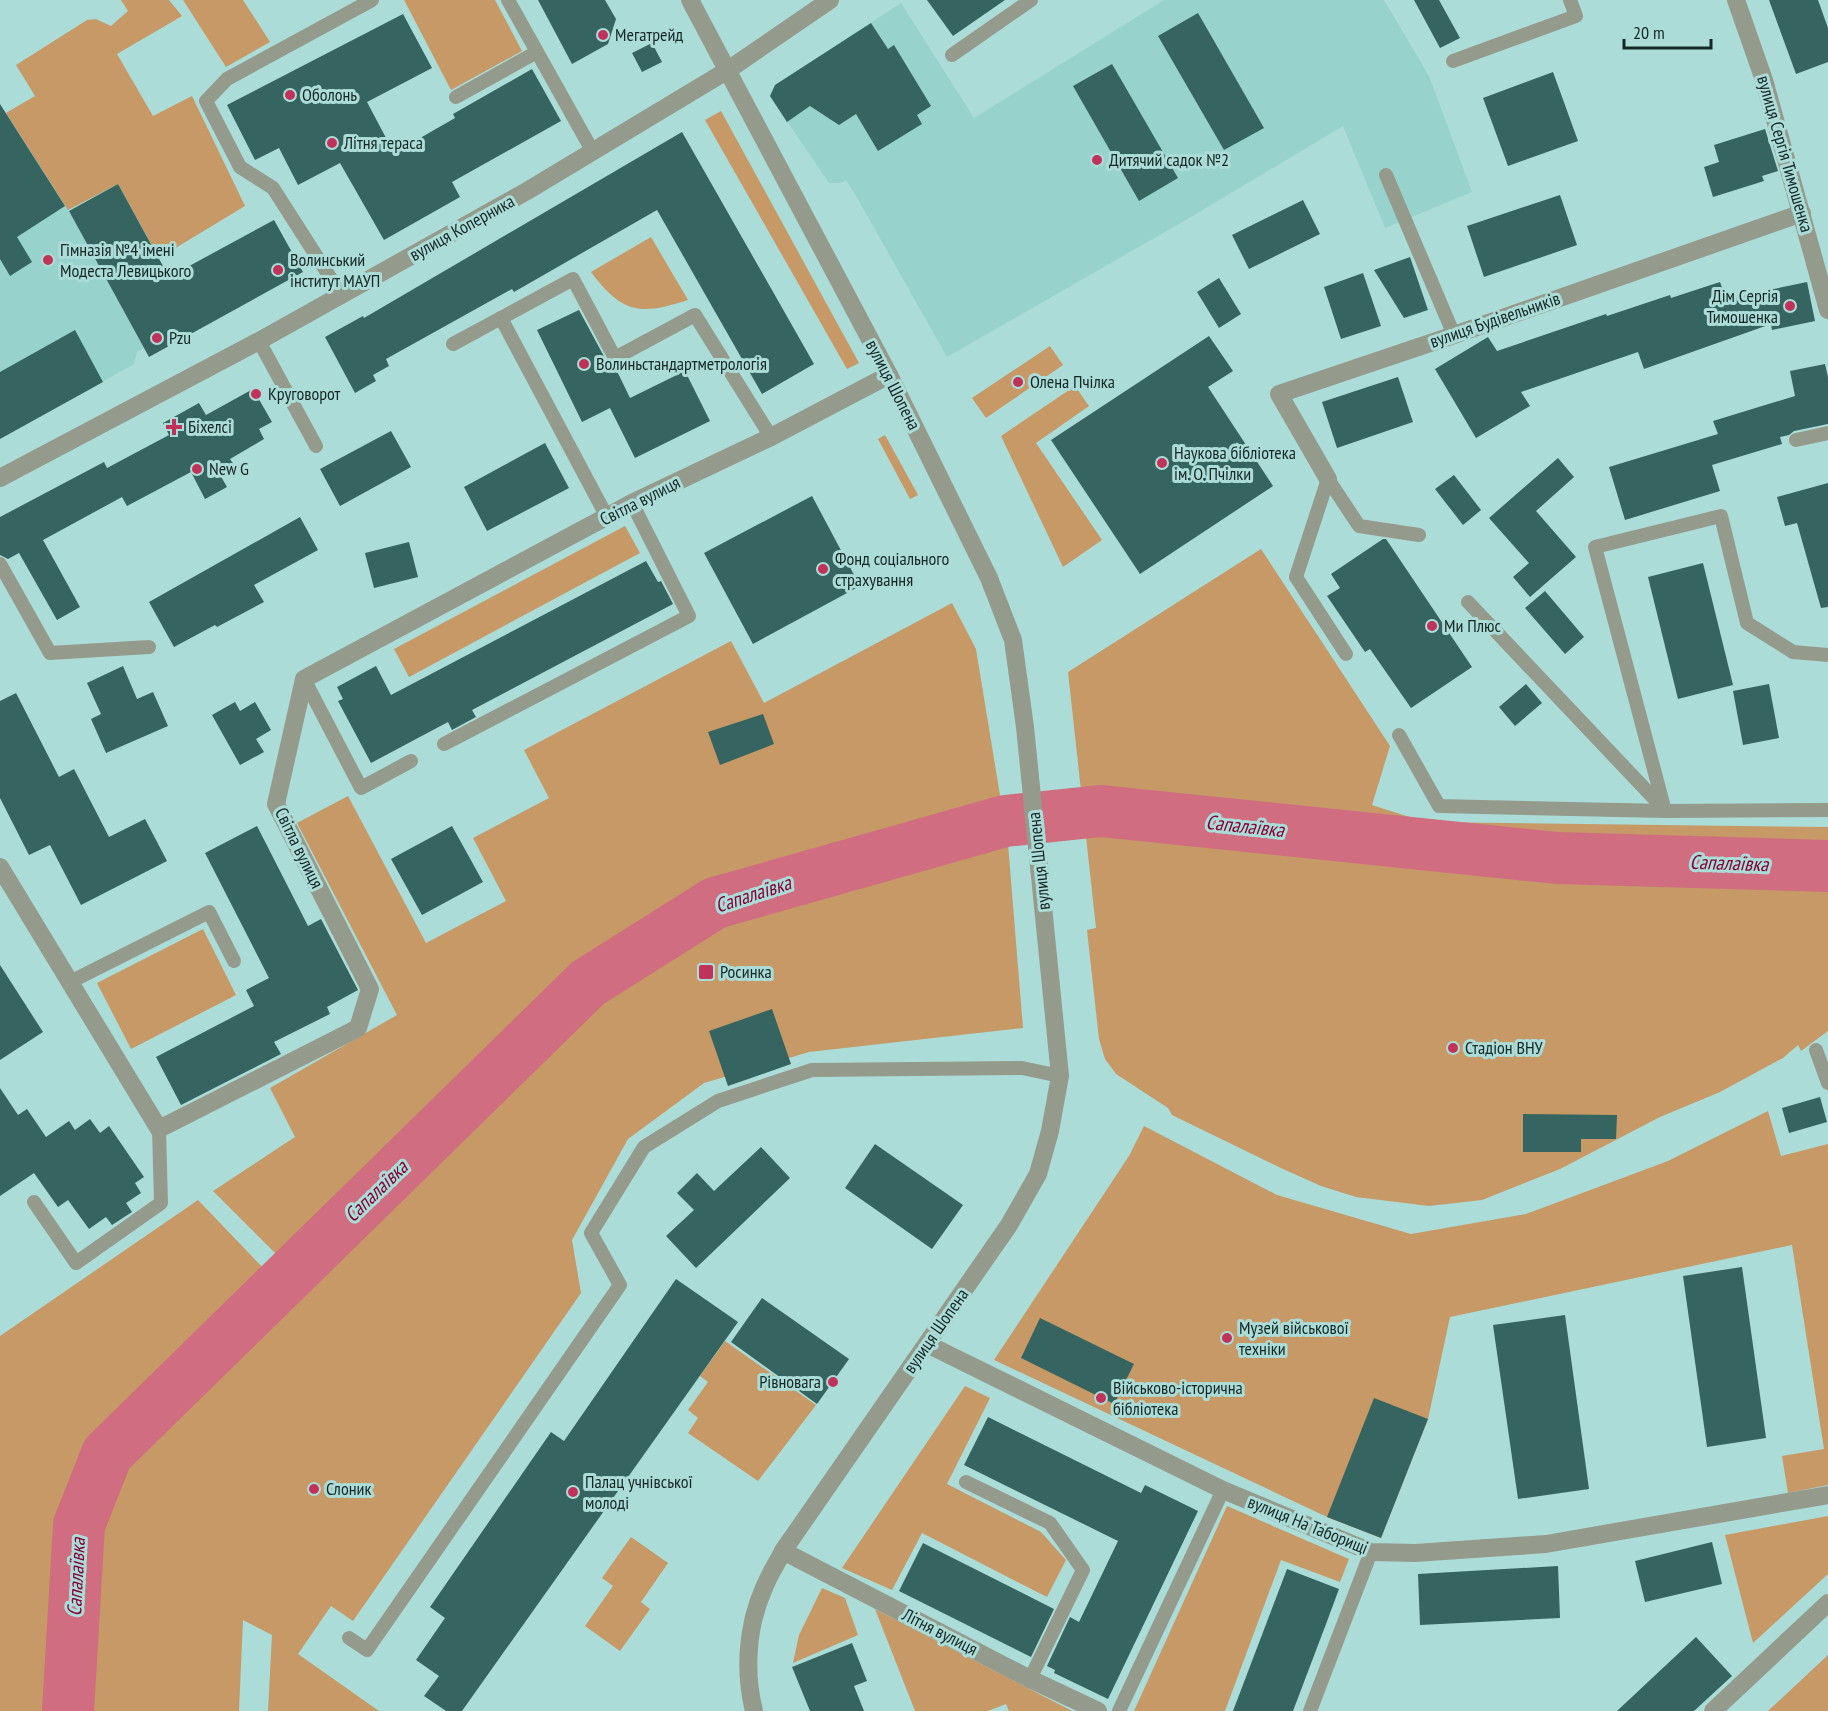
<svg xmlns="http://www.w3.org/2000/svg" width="1828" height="1711" font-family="'PT Sans Narrow',sans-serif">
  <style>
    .built { fill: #97d2cc }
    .green { fill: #c69966 }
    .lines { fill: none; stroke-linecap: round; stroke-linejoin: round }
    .river { stroke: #d06d80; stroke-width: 52 }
    .building { fill: #366460 }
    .service { stroke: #949b8c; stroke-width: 14 }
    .minor { stroke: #949b8c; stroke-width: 18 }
    .tertiary { stroke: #949b8c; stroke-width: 18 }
    .poi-dot { fill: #c1325a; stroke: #acdcd8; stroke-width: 2 }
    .labels { text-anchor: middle; stroke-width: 6; stroke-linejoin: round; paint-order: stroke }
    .poi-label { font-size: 18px; fill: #152826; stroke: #acdcd8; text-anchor: start }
    .street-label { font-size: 18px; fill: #152826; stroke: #acdcd8 }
    .water-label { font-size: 20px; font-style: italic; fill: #840234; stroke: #acdcd8 }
  </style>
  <rect width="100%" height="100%" fill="#acdcd8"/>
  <!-- built -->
  <g class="built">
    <polygon points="1164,0 1384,0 1429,76 1472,192 1385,228 1343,126 1191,217 947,357 855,194 846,180 841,183 829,183 770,96 775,85 901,3 974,118"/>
    <polygon points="0,104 69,211 144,348 137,352 134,364 0,439"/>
  </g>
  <!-- green -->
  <g class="green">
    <polygon points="121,0 169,0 182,16 117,54 153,116 192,96 245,206 159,258 118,184 68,210 6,113 35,96 16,65 87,20 96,19 111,26 128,11"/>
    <polygon points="183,0 243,0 270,42 226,67"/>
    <polygon points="404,0 495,0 522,51 451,90"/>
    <polygon points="721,111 859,363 847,369 705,120"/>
    <path d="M651,237l37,63c-49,16 -66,13 -97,-28z"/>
    <polygon points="1050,346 1063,365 986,418 972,398"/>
    <polygon points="1075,386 1089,406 1036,443 1102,540 1063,567 1001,436"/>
    <polygon points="885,435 918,495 910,499 878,439"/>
    <polygon points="625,526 640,553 409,677 394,649"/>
    <polygon points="1261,549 1390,746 1372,805 1425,822 1828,827 1828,1031 1801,1051 1798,1045 1783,1058 1720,1092 1660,1117 1560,1169 1482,1200 1429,1206 1356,1197 1321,1186 1283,1169 1172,1115 1168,1108 1116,1074 1105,1059 1099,1039 1087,930 1096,928 1068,672"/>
    <polygon points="952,603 976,649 1008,844 1023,1028 809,1052 704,1083 628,1139 572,1240 581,1293 353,1621 331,1606 298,1654 379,1711 268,1711 272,1635 243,1620 239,1711 0,1711 0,1336 198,1200 266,1271 280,1258 213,1191 295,1137 270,1088 397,1015 297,823 348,796 426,943 506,901 473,838 549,798 524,750 731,641 764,703"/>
    <polygon points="203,929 236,995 131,1049 97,983"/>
    <polygon points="1768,1111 1781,1156 1828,1144 1828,1485 1788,1493 1782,1456 1824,1449 1792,1245 1450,1317 1428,1419 1381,1538 1327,1517 994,1360 1129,1156 1144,1126 1277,1195 1411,1234 1526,1214 1668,1161"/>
    <polygon points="725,1341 816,1405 758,1481 688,1433 698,1418 688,1410 708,1382 700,1376"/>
    <polygon points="965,1386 990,1398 947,1484 1041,1532 1066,1560 1047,1597 922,1533 892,1590 842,1568"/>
    <polygon points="1227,1506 1349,1559 1340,1582 1281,1560 1225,1711 1134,1711"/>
    <polygon points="1828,1516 1828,1574 1753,1643 1725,1535"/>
    <polygon points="631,1537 668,1563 641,1602 650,1609 620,1651 585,1626 613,1586 602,1578"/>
    <polygon points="822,1588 845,1598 858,1635 793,1663 799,1635"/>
    <polygon points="875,1609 1072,1711 1009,1711 1006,1704 988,1711 915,1711"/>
    <polygon points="1828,1655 1828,1711 1768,1711"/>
  </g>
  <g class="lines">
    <!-- river -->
    <polyline class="river" points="68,1711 79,1525 107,1454 588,983 715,903 1005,821 1101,811 1557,858 1828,866"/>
  </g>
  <!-- building -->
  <g class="building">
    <polygon points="538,0 605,0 616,19 608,44 572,64"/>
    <polygon points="927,0 1005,0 953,36"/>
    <polygon points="1414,0 1439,0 1460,38 1440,48"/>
    <polygon points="1769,0 1818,0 1828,28 1828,62 1796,74"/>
    <polygon points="1198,13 1264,128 1224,150 1158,36"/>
    <polygon points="403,14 432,68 367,102 394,153 455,118 453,114 532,69 561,121 452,182 460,197 384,240 340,163 298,185 279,148 255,160 227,105"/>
    <polygon points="871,23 888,49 894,45 931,106 917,115 922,124 878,151 856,114 839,125 810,106 787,122 770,96 775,85"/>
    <polygon points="652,43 662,62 642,72 632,53"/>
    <polygon points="1112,64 1178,178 1139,201 1073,86"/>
    <polygon points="1553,72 1578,141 1508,166 1483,98"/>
    <polygon points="0,104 65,206 17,237 32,262 10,276 0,259"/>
    <polygon points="1765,129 1778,171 1762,176 1764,181 1713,197 1704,167 1719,162 1714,145"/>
    <polygon points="682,132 814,364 762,394 657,210 514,292 512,289 386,359 389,366 373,375 376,381 355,393 325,337 363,316 364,318"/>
    <polygon points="118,184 169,277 274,220 303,272 149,357 69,211"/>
    <polygon points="1560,195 1577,245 1484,277 1467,226"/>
    <polygon points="1303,200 1320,234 1249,269 1232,235"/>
    <polygon points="1410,257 1428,310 1404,318 1374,270"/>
    <polygon points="1363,273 1381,326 1341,339 1324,287"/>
    <polygon points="1219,278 1241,314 1219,328 1197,292"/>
    <polygon points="1720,282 1726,299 1807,282 1815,321 1772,330 1771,324 1644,369 1638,352 1521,392 1530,406 1476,438 1435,369 1488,337 1497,351 1606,314 1607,316 1670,295 1671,298"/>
    <polygon points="579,310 607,362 615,367 630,398 685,371 710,421 635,458 610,408 582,422 537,330"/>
    <polygon points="75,330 103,382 0,439 0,372"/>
    <polygon points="1209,336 1233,371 1208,387 1273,486 1140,574 1051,440"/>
    <polygon points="1825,364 1828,377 1828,424 1794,431 1789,435 1780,437 1782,444 1712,465 1720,491 1625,520 1609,467 1718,434 1713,421 1795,396 1790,371"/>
    <polygon points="1398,377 1413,422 1337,448 1322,402"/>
    <polygon points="253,389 272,422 259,429 264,439 230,459 234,465 219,473 227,487 205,499 191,472 127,506 122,497 43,540 80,607 57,620 19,553 8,559 0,555 0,517 104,462 107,468 169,435 163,423 199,403 206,415"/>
    <polygon points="391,431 411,467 340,506 320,469"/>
    <polygon points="545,443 569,488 487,531 464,487"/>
    <polygon points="1558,458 1574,477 1536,511 1576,557 1530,597 1513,577 1529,563 1489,518"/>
    <polygon points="1454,475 1481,510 1463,525 1435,489"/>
    <polygon points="1828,483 1828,607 1821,608 1797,523 1785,526 1777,497"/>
    <polygon points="812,496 860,586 753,644 704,553"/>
    <polygon points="300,517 318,550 254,585 264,602 217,627 215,625 174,647 149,602"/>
    <polygon points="1383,539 1386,539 1472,667 1411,708 1370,649 1365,652 1327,596 1340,588 1331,574"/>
    <polygon points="409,542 418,577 374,588 365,553"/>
    <polygon points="646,561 658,582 661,581 673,604 472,710 476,717 452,730 448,722 371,763 338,701 343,699 337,687 376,666 391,695"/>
    <polygon points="1703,563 1733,685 1678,699 1648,577"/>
    <polygon points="1545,591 1584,637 1565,654 1525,608"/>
    <polygon points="123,666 137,699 153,692 168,726 106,753 91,719 101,714 87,683"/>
    <polygon points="1526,684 1542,703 1515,726 1499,707"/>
    <polygon points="1769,684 1779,738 1743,745 1733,691"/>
    <polygon points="16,693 59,777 74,769 109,837 145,819 167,861 81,905 50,845 29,855 0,798 0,701"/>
    <polygon points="235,702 240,711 255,702 271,730 256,739 264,752 240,765 212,715"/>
    <polygon points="763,714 774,744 720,765 708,732"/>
    <polygon points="257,826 308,926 321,919 358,990 327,1007 330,1014 274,1042 281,1054 181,1105 156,1057 254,1006 246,990 269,978 205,853"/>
    <polygon points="452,826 483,882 422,915 391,859"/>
    <polygon points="0,965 43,1032 0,1060"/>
    <polygon points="772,1009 791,1064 728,1086 709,1031"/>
    <polygon points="0,1088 18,1115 27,1109 46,1137 69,1121 75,1130 90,1119 100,1133 109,1126 144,1177 135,1183 141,1193 126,1203 132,1212 112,1225 106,1217 89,1229 68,1200 58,1207 34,1173 0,1196"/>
    <polygon points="1820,1097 1827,1122 1789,1133 1782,1108"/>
    <polygon points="1523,1114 1617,1115 1616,1139 1581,1139 1581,1152 1523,1152"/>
    <polygon points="875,1144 963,1205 932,1249 845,1188"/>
    <polygon points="761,1147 790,1178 696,1268 666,1236 694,1210 677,1193 697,1173 714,1191"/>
    <polygon points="1742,1267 1766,1438 1707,1447 1683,1276"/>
    <polygon points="676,1279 738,1322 462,1711 446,1711 424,1696 439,1676 416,1660 445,1618 430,1607 551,1432 564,1441"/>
    <polygon points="762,1298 849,1359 817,1404 731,1342"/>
    <polygon points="1565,1315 1589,1489 1518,1499 1493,1325"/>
    <polygon points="1040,1318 1134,1364 1114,1404 1021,1358"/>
    <polygon points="1374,1398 1428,1419 1381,1538 1327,1517"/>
    <polygon points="988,1417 1141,1493 1145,1485 1198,1511 1108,1699 1054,1673 1055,1670 1047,1666 1070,1617 1079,1622 1118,1541 964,1465"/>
    <polygon points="1712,1542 1722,1584 1645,1602 1635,1561"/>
    <polygon points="923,1543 1054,1609 1031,1657 899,1591"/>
    <polygon points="1558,1566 1560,1618 1420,1625 1418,1574"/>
    <polygon points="1287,1569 1339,1589 1326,1624 1293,1711 1233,1711"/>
    <polygon points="1696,1637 1732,1676 1694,1711 1617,1711"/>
    <polygon points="852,1643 867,1681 854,1686 864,1711 810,1711 792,1667"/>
  </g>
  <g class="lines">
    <!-- service -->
    <g class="service">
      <polyline points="508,0 593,152"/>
      <polyline points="952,55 1031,0"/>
      <polyline points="1453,61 1576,16 1570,0"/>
      <polyline points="456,97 537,52"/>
      <polyline points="1386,175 1454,335"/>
      <polyline points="342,296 273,188 240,167 206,101 227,79 372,0"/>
      <polyline points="501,318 607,517"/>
      <polyline points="259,341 316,446"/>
      <polyline points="453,344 573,279 615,358 695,315 771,437"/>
      <polyline points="1796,440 1828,433"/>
      <polyline points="1328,479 1296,577 1346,654"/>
      <polyline points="1328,479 1359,526 1419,535"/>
      <polyline points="0,564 50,653 149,647"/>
      <polyline points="1468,602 1664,809"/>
      <polyline points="1828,655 1793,652 1747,623 1721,516 1595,547 1665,811 1828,810"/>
      <polyline points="304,679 361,788 411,761"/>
      <polyline points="1399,735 1439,806 1665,811"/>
      <polyline points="444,744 689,616 632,503"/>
      <polyline points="70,982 209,912 234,961"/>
      <polyline points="1816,1050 1828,1083"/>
      <polyline points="34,1202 76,1263 161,1203 159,1129"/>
      <polyline points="966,1482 1050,1523 1083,1570 1030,1679"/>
      <polyline points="349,1638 367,1650 620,1285 591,1233 644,1147 718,1101 812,1070 1022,1068 1060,1076"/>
      <polyline points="1119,1711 1223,1490"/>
      <polyline points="1310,1711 1371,1552"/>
    </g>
    <!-- minor -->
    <g class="minor">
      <polyline points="1736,0 1764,80 1828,310"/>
      <polyline points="1328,479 1279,394 1454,335 1802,213"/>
      <polyline points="0,867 159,1129 358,1028 370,989 276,804 304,679 632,503 771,437 889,375"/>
      <polyline points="927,1344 1223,1490 1371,1552 1415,1553 1546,1544 1828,1495"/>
      <polyline points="783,1551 1030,1679 1098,1711"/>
      <polyline points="1713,1711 1828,1603"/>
    </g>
    <!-- tertiary -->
    <g class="tertiary">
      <path d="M690,0l199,375 100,203 24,62 12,87 35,349 -10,55 -12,43 -29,51 -226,326c-6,12 -14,24 -19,37 -17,38 -20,83 -10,123"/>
      <polyline points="0,478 259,341 527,191 728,70 830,0"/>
    </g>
  </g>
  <!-- markers -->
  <g class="poi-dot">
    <circle cx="603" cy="35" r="6"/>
    <circle cx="290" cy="95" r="6"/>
    <circle cx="332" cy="143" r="6"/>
    <circle cx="1097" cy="160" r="6"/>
    <circle cx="48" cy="260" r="6"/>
    <circle cx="278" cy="270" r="6"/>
    <circle cx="1790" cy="306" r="6"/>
    <circle cx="157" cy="338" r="6"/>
    <circle cx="584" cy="364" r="6"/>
    <circle cx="1018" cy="382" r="6"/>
    <circle cx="256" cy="394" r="6"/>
    <path d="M171 418h6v6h6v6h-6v6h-6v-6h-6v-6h6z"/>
    <circle cx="1162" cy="463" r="6"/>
    <circle cx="197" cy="469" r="6"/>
    <circle cx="823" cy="569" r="6"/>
    <circle cx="1432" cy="626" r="6"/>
    <rect x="698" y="964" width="16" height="16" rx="3"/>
    <circle cx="1453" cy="1048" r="6"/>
    <circle cx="1227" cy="1338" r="6"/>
    <circle cx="833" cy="1382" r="6"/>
    <circle cx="1101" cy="1398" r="6"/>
    <circle cx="314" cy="1489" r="6"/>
    <circle cx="573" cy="1492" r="6"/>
  </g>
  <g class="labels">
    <!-- poi labels -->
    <g class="poi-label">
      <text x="615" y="41">Мегатрейд</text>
      <text x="302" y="101">Оболонь</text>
      <text x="344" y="149">Літня тераса</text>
      <text x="1109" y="166">Дитячий садок №2</text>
      <text x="60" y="256">Гімназія №4 імені<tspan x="60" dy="21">Модеста Левицького</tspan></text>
      <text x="290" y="266">Волинський<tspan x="290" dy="21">інститут МАУП</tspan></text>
      <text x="1778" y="302" text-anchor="end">Дім Сергія<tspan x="1778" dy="21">Тимошенка</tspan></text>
      <text x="169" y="344">Pzu</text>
      <text x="596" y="370">Волиньстандартметрологія</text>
      <text x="1030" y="388">Олена Пчілка</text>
      <text x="268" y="400">Круговорот</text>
      <text x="188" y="433">Біхелсі</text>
      <text x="1174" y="459">Наукова бібліотека<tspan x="1174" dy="21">ім. О. Пчілки</tspan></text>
      <text x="209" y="475">New G</text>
      <text x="835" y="565">Фонд соціального<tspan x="835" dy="21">страхування</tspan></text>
      <text x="1444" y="632">Ми Плюс</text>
      <text x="720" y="978">Росинка</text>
      <text x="1465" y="1054">Стадіон ВНУ</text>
      <text x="1239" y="1334">Музей військової<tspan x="1239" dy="21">техніки</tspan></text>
      <text x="821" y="1388" text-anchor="end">Рівновага</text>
      <text x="1113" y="1394">Військово-історична<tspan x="1113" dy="21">бібліотека</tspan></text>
      <text x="585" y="1488">Палац учнівської<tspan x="585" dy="21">молоді</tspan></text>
      <text x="326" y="1495">Слоник</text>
    </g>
    <!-- street labels -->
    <g class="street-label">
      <text transform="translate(1785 154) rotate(74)" y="6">вулиця Сергія Тимошенка</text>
      <text transform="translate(462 228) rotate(-29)" y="6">вулиця Коперника</text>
      <text transform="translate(1495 320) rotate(-19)" y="6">вулиця Будівельників</text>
      <text transform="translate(893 385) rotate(63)" y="6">вулиця Шопена</text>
      <text transform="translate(640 501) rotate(-27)" y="6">Світла вулиця</text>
      <text transform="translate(299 848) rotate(64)" y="6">Світла вулиця</text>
      <text transform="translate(1039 861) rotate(-96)" y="6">вулиця Шопена</text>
      <text transform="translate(936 1331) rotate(-55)" y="6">вулиця Шопена</text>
      <text transform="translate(1308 1525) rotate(22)" y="6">вулиця На Таборищі</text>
      <text transform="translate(940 1632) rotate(27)" y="6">Літня вулиця</text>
    </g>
    <!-- water labels -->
    <g class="water-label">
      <text transform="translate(1245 826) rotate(6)" y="7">Сапалаївка</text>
      <text transform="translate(1729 863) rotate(2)" y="7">Сапалаївка</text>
      <text transform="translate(753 894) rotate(-18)" y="7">Сапалаївка</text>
      <text transform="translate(376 1191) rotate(-44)" y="7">Сапалаївка</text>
      <text transform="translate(76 1577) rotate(-87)" y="7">Сапалаївка</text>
    </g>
  </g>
  <!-- scale -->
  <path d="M1624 39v9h87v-9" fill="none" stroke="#152826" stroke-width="3"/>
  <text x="1633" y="39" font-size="18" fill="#152826" stroke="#acdcd8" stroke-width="4.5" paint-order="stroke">20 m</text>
</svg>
